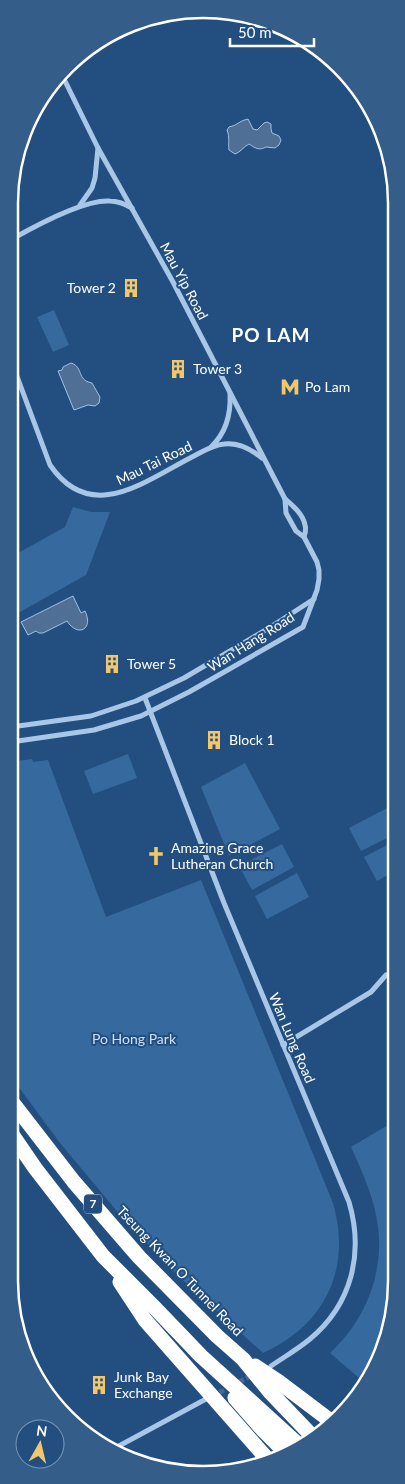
<svg xmlns="http://www.w3.org/2000/svg" width="405" height="1484" font-family="Lato,sans-serif">
  <style>
    .green { fill: #36699e }
    .water { fill: #4f7094; stroke: #9cc2e8 }
    .lines { fill: none; stroke-linecap: round; stroke-linejoin: round }
    .street-tunnel { stroke: #436993; stroke-width: 5; stroke-dasharray: 5 2.5; stroke-linecap: butt }
    .street { stroke: #a8c7e7; stroke-width: 5 }
    .highway { stroke: #fff; stroke-width: 15 }
    .labels { text-anchor: middle; stroke-width: 4; stroke-linejoin: round; paint-order: stroke }
    .shield { fill: #224f80; stroke: #bdcad9; stroke-width: 1 }
    .shield-label { font-size: 12px; font-weight: bold; fill: #fff }
    .street-label { font-size: 14px; fill: #fff; stroke: #224f80 }
    .poi-label { font-size: 14px; fill: #fff; stroke: #224f80; text-anchor: start }
    .park-label { font-size: 14px; fill: #cbe0f6; stroke: #224f80 }
    .district-label { font-size: 19px; font-weight: bold; letter-spacing: 1px; fill: #fff; stroke: #224f80 }
    .rim { fill: none; stroke: #fff; stroke-width: 2.5 }
  </style>
  <rect width="100%" height="100%" fill="#224f80"/>
  <!-- green -->
  <g class="green">
    <polygon points="54,310 69,345 53,352 37,317"/>
    <polygon points="73,507 91,512 110,512 86,575 11,617 11,557 65,527"/>
    <polygon points="128,754 137,778 93,794 84,771"/>
    <path d="M32,759l1,3 15,-2 58,157 95,-37 132,323c19,66 -8,122 -70,150l-88,-80 -59,-63 -56,-67 -51,-69 1,-312z"/>
    <polygon points="245,763 280,829 229,856 201,787"/>
    <polygon points="391,806 393,810 393,835 361,851 349,828"/>
    <polygon points="393,842 393,872 377,881 364,857"/>
    <polygon points="282,844 294,867 252,890 239,866"/>
    <polygon points="297,873 309,897 267,919 255,896"/>
    <path d="M393,1122v197l-23,60 -4,5 -36,-31c38,-35 57,-87 46,-138 -5,-24 -15,-46 -25,-68z"/>
  </g>
  <!-- water -->
  <g class="water">
    <path d="M248,119l5,10 4,1 7,-7 3,-1 4,2v5l1,4 7,3 2,4 -2,5 -4,3 -9,-1c-7,4 -11,1 -17,-3 -6,3 -8,8 -14,10l-6,-4c-1,-7 1,-12 -2,-20l2,-3c8,-1 11,-7 19,-8z"/>
    <path d="M71,363c13,4 5,17 21,20l8,14 -1,6 -4,3 -7,-1 -14,5 -16,-39 4,-1 1,-3z"/>
    <path d="M73,596l8,17 4,-2c9,18 -7,27 -18,10l-24,12h-4l-3,-2 -8,4 -7,-13z"/>
  </g>
  <g class="lines">
    <!-- street-tunnel -->
    <polyline class="street-tunnel" points="213,1396 254,1374"/>
    <!-- street -->
    <g class="street">
      <polyline points="80,205 92,188 95,178 98,148"/>
      <path d="M12,239c23,-13 72,-40 98,-38 8,0 15,3 22,7"/>
      <path d="M12,363l38,102c41,60 95,16 142,-8 10,-5 20,-12 32,-13 15,-2 27,5 38,14"/>
      <path d="M211,447c16,-15 20,-33 19,-53"/>
      <path d="M285,499c8,7 18,15 20,26 1,3 0,9 -1,12"/>
      <path d="M145,698l79,205 125,299c15,51 3,102 -39,137 -12,10 -26,18 -39,27"/>
      <polyline points="11,727 91,716 136,701 184,678 269,628 314,599"/>
      <polyline points="11,742 94,730 141,716 189,692 303,627 317,590 319,579 319,570 317,562 304,537 296,531 286,513 285,499 173,282 98,148 62,75"/>
      <polyline points="283,1045 371,992 386,975"/>
      <polyline points="108,1449 117,1447 206,1399"/>
    </g>
    <!-- highway -->
    <g class="highway">
      <polyline points="9,1098 74,1182 139,1257 217,1336 243,1359 270,1392 314,1438"/>
      <polyline points="9,1130 35,1168 103,1256 155,1308 201,1356 300,1446"/>
      <polyline points="120,1282 145,1320 270,1462"/>
      <polyline points="255,1366 279,1382 332,1422"/>
      <polyline points="235,1398 263,1430 286,1453"/>
    </g>
  </g>
  <!-- icons -->
  <defs>
    <g id="building-bare" transform="scale(1.5)"><path d="M-4-6H4V6H1V3H-1V6H-4ZM-2.5-4.3h1.7v1.8h-1.7ZM.8-4.3h1.7v1.8H.8ZM-2.5-1h1.7V.8h-1.7ZM.8-1h1.7V.8H.8Z" fill="#f3c66a" stroke="#224f80" stroke-width="2.5" paint-order="stroke"/></g>
    <g id="metro-bare" transform="scale(1.5)"><path d="M-5.5 5V-5H-3L0 0L3-5H5.5V5H3V-.5L0 4L-3-.5V5Z" fill="#f3c66a" stroke="#224f80" stroke-width="2.5" paint-order="stroke"/></g>
    <g id="church-bare" transform="scale(1.5)"><path d="M-1.2-6h2.4v3.5h3.3v2.4h-3.3V6h-2.4V-.1h-3.3v-2.4h3.3Z" fill="#f3c66a" stroke="#224f80" stroke-width="2.5" paint-order="stroke"/></g>
  </defs>
  <g fill-rule="evenodd">
    <use href="#building-bare" x="131" y="288"/>
    <use href="#building-bare" x="178" y="369"/>
    <use href="#metro-bare" x="290" y="387"/>
    <use href="#building-bare" x="112" y="664"/>
    <use href="#building-bare" x="214" y="740"/>
    <use href="#church-bare" x="156" y="856"/>
    <use href="#building-bare" x="99" y="1385"/>
  </g>
  <g class="labels">
    <!-- shield labels -->
    <rect class="shield" x="84" y="1194.5" width="18" height="19" rx="4"/>
    <g class="shield-label">
      <text x="93" y="1208">7</text>
    </g>
    <!-- street labels -->
    <g class="street-label">
      <text transform="translate(184 281) rotate(62)" y="5">Mau Yip Road</text>
      <text transform="translate(154 463) rotate(-26)" y="5">Mau Tai Road</text>
      <text transform="translate(251 642) rotate(-32)" y="5">Wan Hang Road</text>
      <text transform="translate(292 1038) rotate(67)" y="5">Wan Lung Road</text>
      <text transform="translate(180 1271) rotate(46)" y="5">Tseung Kwan O Tunnel Road</text>
    </g>
    <!-- poi labels -->
    <g class="poi-label">
      <text x="116" y="293" text-anchor="end">Tower 2</text>
      <text x="193" y="374">Tower 3</text>
      <text x="305" y="392">Po Lam</text>
      <text x="127" y="669">Tower 5</text>
      <text x="229" y="745">Block 1</text>
      <text x="171" y="853">Amazing Grace<tspan x="171" dy="16">Lutheran Church</tspan></text>
      <text x="114" y="1382">Junk Bay<tspan x="114" dy="16">Exchange</tspan></text>
    </g>
    <!-- park labels -->
    <g class="park-label">
      <text x="134" y="1044">Po Hong Park</text>
    </g>
    <!-- district labels -->
    <g class="district-label">
      <text x="271" y="342">PO LAM</text>
    </g>
  </g>
  <!-- crop -->
  <path d="M0 0H405V1484H0ZM203 18H203A185 185 0 0 1 388 203V1281A185 185 0 0 1 203 1466H203A185 185 0 0 1 18 1281V203A185 185 0 0 1 203 18Z" fill="#345d8a" fill-rule="evenodd"/>
  <path class="rim" d="M203 18H203A185 185 0 0 1 388 203V1281A185 185 0 0 1 203 1466H203A185 185 0 0 1 18 1281V203A185 185 0 0 1 203 18Z"/>
  <!-- north arrow -->
  <g transform="translate(40 1444) rotate(8)"><circle r="24" fill="#224f80" stroke="#7a95b3"/>
  <path d="M0-4L9 19L0 12L-9 19Z" fill="#f3c66a"/>
  <text y="-8" font-size="14" font-weight="bold" text-anchor="middle" fill="#ffffff">N</text>
  </g>
  <!-- scale -->
  <path d="M230 38v8h84v-8" fill="none" stroke="#ffffff" stroke-width="2.5"/>
  <text x="238" y="38" font-size="15" fill="#ffffff" stroke="#224f80" stroke-width="4" paint-order="stroke">50 m</text>
</svg>
